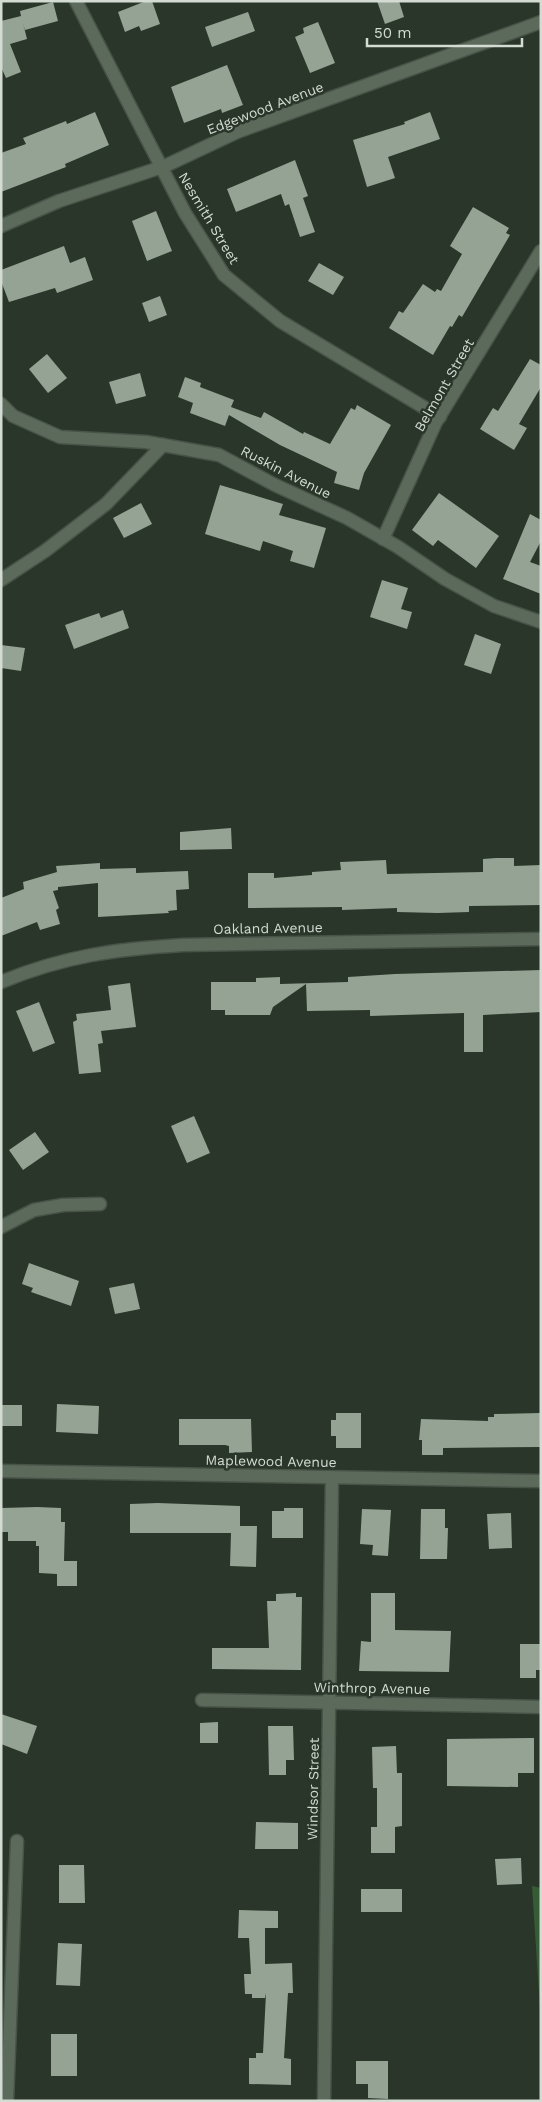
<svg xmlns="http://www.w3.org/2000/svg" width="542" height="2102" font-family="'Work Sans',sans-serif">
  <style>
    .green { fill: #365c36 }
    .building { fill: #94a394 }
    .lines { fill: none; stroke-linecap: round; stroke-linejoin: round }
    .minor-casing { stroke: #485348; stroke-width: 15 }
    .minor { stroke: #5c6a5b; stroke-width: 12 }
    .labels { text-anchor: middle; stroke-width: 5; stroke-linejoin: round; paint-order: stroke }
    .street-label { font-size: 14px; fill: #d3dbd3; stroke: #293629 }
  </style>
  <rect width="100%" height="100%" fill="#293629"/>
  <!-- green -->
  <polygon class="green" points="532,1886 541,1888 541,2024"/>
  <!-- building -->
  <g class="building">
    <polygon points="146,1 152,1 160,24 141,31 139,26 125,32 118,12"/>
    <polygon points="377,1 399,1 404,17 385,24"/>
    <polygon points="53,2 58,21 25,30 23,23 27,39 10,44 21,72 6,78 1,67 1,21 21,16 20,11"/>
    <polygon points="248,12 255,31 212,47 205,27"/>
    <polygon points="318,22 335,63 310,73 295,37 304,33 303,28"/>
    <polygon points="227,65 243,105 222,113 221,109 184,123 171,87"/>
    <polygon points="95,112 109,145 65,164 66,167 1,192 1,153 26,144 23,138 66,121 67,124"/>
    <polygon points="430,112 440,139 388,157 395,178 367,187 353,140 405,124 404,122"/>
    <polygon points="295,160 308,196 303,198 315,232 300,237 289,204 285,206 281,194 236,212 227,189"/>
    <polygon points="473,207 509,228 506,233 510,235 462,317 459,315 452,327 450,326 433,355 389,328 399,311 403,313 423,284 435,292 437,289 441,291 462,254 450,246"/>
    <polygon points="156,211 172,251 147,261 132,221"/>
    <polygon points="64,246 70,263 85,257 93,280 57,293 55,288 9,302 1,281 1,270"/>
    <polygon points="319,263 344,277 333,295 308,281"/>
    <polygon points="160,296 167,315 149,322 142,303"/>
    <polygon points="47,354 67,378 48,393 29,369"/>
    <polygon points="530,359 541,365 541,387 519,424 527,428 514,450 480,429 493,408 498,411"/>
    <polygon points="140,373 146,396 116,404 109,382"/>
    <polygon points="185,377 201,383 200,387 234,400 231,407 261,418 264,412 303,434 304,432 330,444 351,408 355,410 357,405 391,425 364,473 359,490 334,483 337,472 280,445 229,415 225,426 190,413 193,403 178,397"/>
    <polygon points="220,485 283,504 279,515 326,528 314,568 290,561 293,551 263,541 260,551 205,534"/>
    <polygon points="439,493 499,536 476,568 438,540 433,546 412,530"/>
    <polygon points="141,503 152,524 124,538 113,518"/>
    <polygon points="530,514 541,520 541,541 530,562 541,566 541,594 503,579"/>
    <polygon points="382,580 408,588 401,609 412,612 407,629 370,617"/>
    <polygon points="123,610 129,628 74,649 65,625 99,613 101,618"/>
    <polygon points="475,634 501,644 491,674 464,665"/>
    <polygon points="1,645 25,648 21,671 1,668"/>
    <polygon points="231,828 232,849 180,850 180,832"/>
    <polygon points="496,858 514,858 514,866 541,865 541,905 469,906 469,912 438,913 397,912 397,908 342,910 342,907 248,908 248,873 274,873 274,878 312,875 312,872 341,870 340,862 386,860 387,874 483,872 483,859"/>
    <polygon points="100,863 100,869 136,868 136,873 188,871 189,889 176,890 177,910 168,911 169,913 98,917 98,883 58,887 58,890 53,891 59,908 56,910 60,924 40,930 37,922 1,936 1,898 24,889 23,882 57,872 56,866"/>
    <polygon points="541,970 541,1012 483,1015 483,1052 464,1052 464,1013 370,1016 370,1010 307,1011 306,984 273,1007 270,1015 225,1015 225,1010 211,1010 211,982 256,982 256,978 280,977 280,984 348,982 348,977 395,974"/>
    <polygon points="130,983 136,1027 101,1031 103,1043 98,1044 101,1072 79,1074 73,1022 77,1020 76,1014 111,1010 108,986"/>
    <polygon points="39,1002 55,1043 33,1052 16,1011"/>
    <polygon points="194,1116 210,1153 187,1163 171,1126"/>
    <polygon points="35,1132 49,1152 23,1170 9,1150"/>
    <polygon points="29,1263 79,1281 71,1306 31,1292 33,1288 22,1284"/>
    <polygon points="134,1283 140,1309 115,1314 109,1288"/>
    <polygon points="57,1404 99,1406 98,1434 56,1432"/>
    <rect x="1" y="1405" width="21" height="21"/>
    <polygon points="336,1413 361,1413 361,1448 336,1448 336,1436 331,1436 331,1420 336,1420"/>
    <polygon points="541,1413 541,1447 443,1448 443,1455 422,1455 422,1440 419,1440 421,1419 488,1421 488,1417 494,1417 494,1414"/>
    <polygon points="179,1419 251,1419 252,1452 229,1453 229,1446 225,1445 179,1445"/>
    <polygon points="158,1503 240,1506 240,1526 257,1526 256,1567 230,1566 231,1533 130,1533 130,1504"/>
    <polygon points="37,1507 61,1508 61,1522 65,1522 64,1561 77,1561 77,1586 57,1586 57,1574 39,1573 39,1546 36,1546 36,1541 8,1541 8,1532 1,1532 2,1508"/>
    <polygon points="284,1508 303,1508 303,1538 272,1538 272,1511 284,1511"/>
    <polygon points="362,1509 391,1510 388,1556 372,1555 373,1545 360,1544"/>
    <polygon points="421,1509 445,1509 445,1528 448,1528 447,1559 420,1559"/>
    <polygon points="511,1513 512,1548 489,1549 487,1514"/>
    <polygon points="296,1593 296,1597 302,1597 301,1670 212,1669 212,1648 269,1648 267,1601 276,1601 276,1594"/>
    <polygon points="371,1593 395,1593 395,1630 451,1631 449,1672 359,1671 361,1641 371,1642"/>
    <polygon points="520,1644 541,1644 541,1670 536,1670 536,1678 520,1678"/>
    <polygon points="1,1714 37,1726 27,1754 1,1744"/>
    <polygon points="218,1722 218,1743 200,1743 200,1723"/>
    <polygon points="268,1726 293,1726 294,1760 286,1760 286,1775 269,1775"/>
    <polygon points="534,1738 534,1773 518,1773 518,1787 447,1786 447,1739"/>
    <polygon points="396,1746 397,1773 402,1773 402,1826 395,1827 395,1853 371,1853 371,1827 377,1827 377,1788 373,1788 372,1747"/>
    <polygon points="256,1822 298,1823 298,1849 255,1849"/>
    <polygon points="521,1858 522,1884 497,1885 495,1859"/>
    <polygon points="59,1865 84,1865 85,1903 59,1903"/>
    <rect x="361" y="1889" width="41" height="23"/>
    <polygon points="239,1910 278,1911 278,1928 265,1928 265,1964 292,1963 293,1993 288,1993 284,2058 291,2059 291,2085 249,2084 249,2058 256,2058 256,2053 263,2053 266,1993 265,1998 252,1998 252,1994 245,1994 244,1974 251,1974 249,1938 238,1938"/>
    <polygon points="58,1943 82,1944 80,1986 56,1985"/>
    <rect x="51" y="2034" width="26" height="42"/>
    <polygon points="356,2061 388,2061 388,2099 368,2098 368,2084 356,2084"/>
  </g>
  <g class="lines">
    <!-- minor casing -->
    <g class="minor-casing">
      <g id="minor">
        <polyline points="76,1 185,213 224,275 280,321 440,417"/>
        <polyline points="1,226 59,201 165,166 237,132 541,22"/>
        <polyline points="1,404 13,416 60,437 146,442 219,455 275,485 347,518 398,547 445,579 494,606 541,622"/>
        <polyline points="383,539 436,422 541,251"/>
        <polyline points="1,580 45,551 106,504 163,445"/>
        <path d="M1,982c63,-26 115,-33 182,-37l358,-6"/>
        <polyline points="1,1227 34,1210 63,1205 100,1204"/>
        <polyline points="1,1471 541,1481"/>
        <polyline points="202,1700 541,1707"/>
        <polyline points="7,2101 17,1841"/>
        <polyline points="324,2101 332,1477"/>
      </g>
    </g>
    <!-- minor -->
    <use href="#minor" class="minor"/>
  </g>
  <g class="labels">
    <!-- street labels -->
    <g class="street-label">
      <text transform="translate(265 108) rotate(-21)" y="5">Edgewood Avenue</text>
      <text transform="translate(209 218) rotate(59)" y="5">Nesmith Street</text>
      <text transform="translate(444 385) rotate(-60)" y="5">Belmont Street</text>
      <text transform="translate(286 472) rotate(27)" y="5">Ruskin Avenue</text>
      <text transform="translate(268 928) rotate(-1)" y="5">Oakland Avenue</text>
      <text transform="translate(271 1461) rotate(1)" y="5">Maplewood Avenue</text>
      <text transform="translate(372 1688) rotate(1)" y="5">Winthrop Avenue</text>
      <text transform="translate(313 1789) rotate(-89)" y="5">Windsor Street</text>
    </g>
  </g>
  <!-- border -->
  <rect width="542" height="2102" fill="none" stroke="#d3dbd3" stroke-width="5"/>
  <!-- scale -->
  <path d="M367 38v8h155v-8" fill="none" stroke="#d3dbd3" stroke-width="2.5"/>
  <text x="374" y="38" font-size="15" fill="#d3dbd3" stroke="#293629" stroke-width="4" paint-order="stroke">50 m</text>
</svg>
